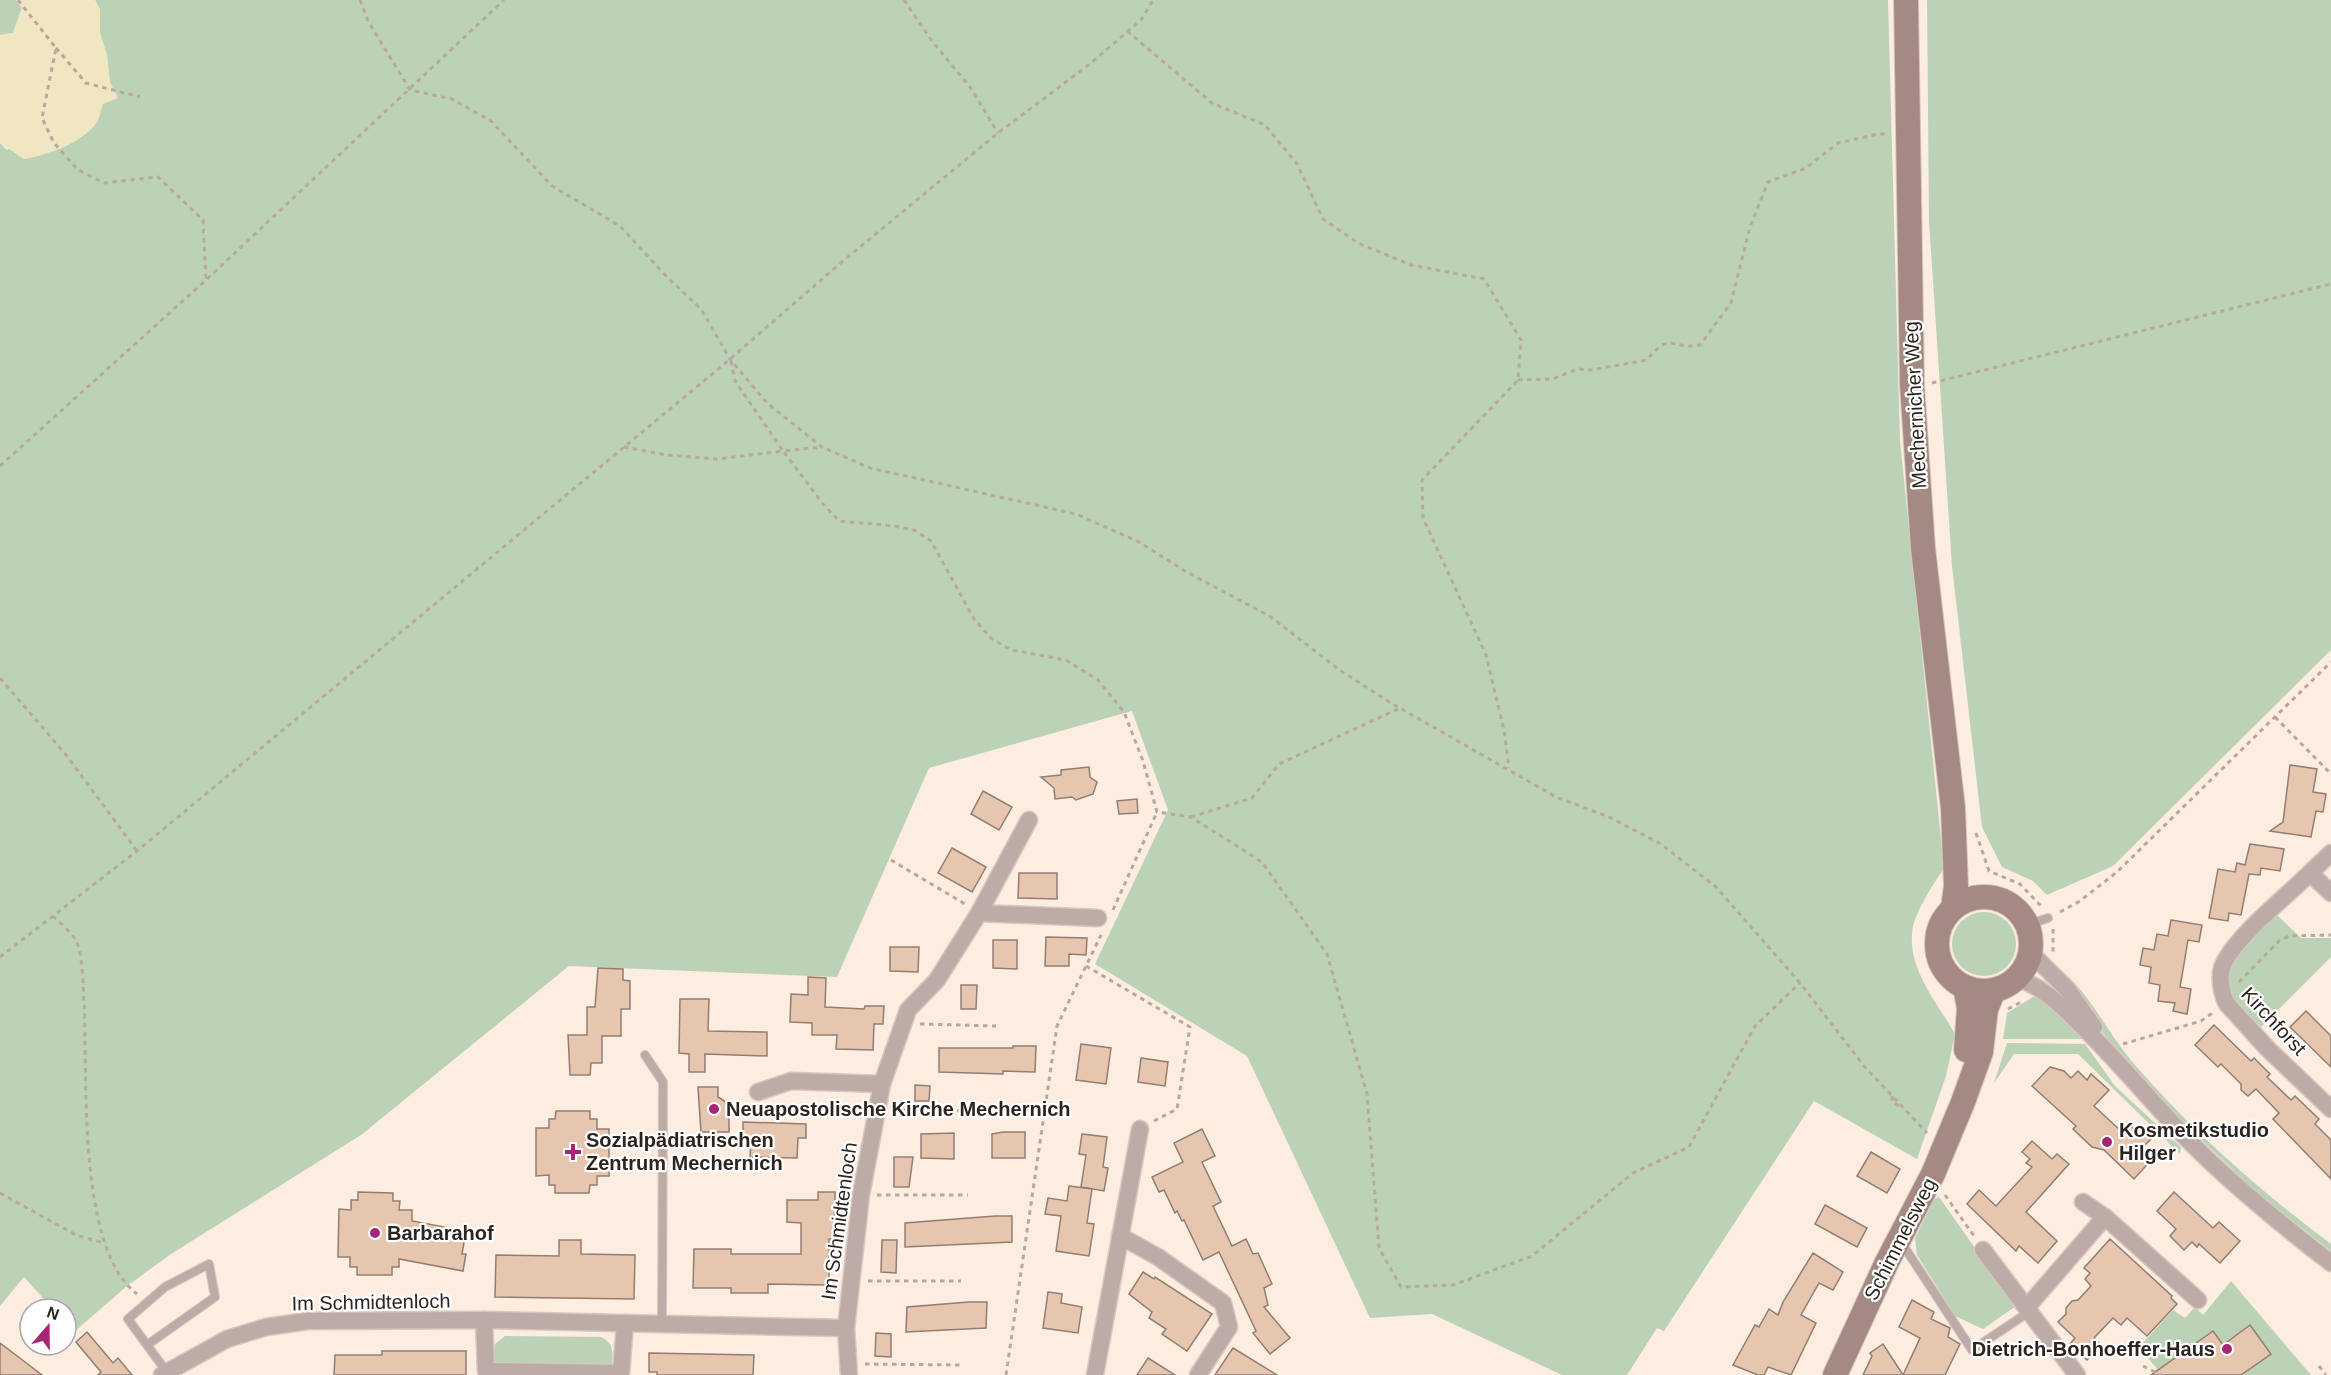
<svg xmlns="http://www.w3.org/2000/svg" width="2331" height="1375" font-family="Arial,sans-serif">
  <style>
    .green { fill: #bbd2b6 }
    .sand { fill: #f0e6c1 }
    .building { fill: #e7c6b0; stroke: #927e71; stroke-width: 1.5 }
    .lines { fill: none; stroke-linecap: round; stroke-linejoin: round }
    .lane-casing { stroke: #d7c8bd; stroke-width: 10 }
    .street-casing { stroke: #d7c8bd; stroke-width: 19 }
    .secondary-casing { stroke: #d7c8bd; stroke-width: 26 }
    .path { stroke: #b8a99f; stroke-width: 3; stroke-dasharray: 4.5 4.5; stroke-linecap: butt }
    .lane { stroke: #bdaba7; stroke-width: 8 }
    .street { stroke: #bdaba7; stroke-width: 16 }
    .secondary { stroke: #a48a83; stroke-width: 24 }
    .poi-dot { fill: #a62574; stroke: #fff; stroke-width: 2 }
    .labels { text-anchor: middle; stroke-width: 4.5; stroke-linejoin: round; paint-order: stroke }
    .street-label { font-size: 20px; fill: #2c241e; stroke: #fff }
    .poi-label { font-size: 20px; font-weight: bold; fill: #2c241e; stroke: #fff; text-anchor: start }
  </style>
  <rect width="100%" height="100%" fill="#fdece0"/>
  <!-- green -->
  <g class="green">
    <polygon points="0,0 16,0 22,8 13,33 0,35"/>
    <path d="M95,0h1793l12,441 44,427c-11,17 -31,46 -32,66 -3,37 26,70 43,100l-9,42 -29,83 -103,-58 -150,230 -7,-3 -30,47h-65l-130,-61 -62,4 -123,-262 -152,-92 73,-154 -36,-99 -203,57 -92,209 -268,-11 -208,169 -190,119 -44,32 -53,46 -8,-9v-14h-13l-29,-32 -24,29v-1163l7,7 96,-46c11,-33 4,-40 -3,-71 -2,-12 1,-21 -5,-33z"/>
    <polygon points="1927,0 2331,0 2331,650 2113,866 2047,895 2033,881 2002,867 1982,827 1952,566 1929,221"/>
    <circle cx="1984" cy="944" r="32"/>
    <path d="M2277,915l24,23h30v19l-70,70c-7,-7 -16,-15 -23,-23 -28,-34 17,-67 39,-89z"/>
    <path d="M2055,965c34,25 52,68 80,100 58,67 125,126 196,179v7l-71,-56 -85,-80 -69,-78z"/>
    <polygon points="2039,993 2047,998 2082,1039 2003,1039 2007,1013"/>
    <polygon points="2007,1043 2085,1044 2115,1086 2181,1147 2180,1154 2078,1054 2014,1054 1994,1083"/>
    <polygon points="1939,1197 2016,1306 1983,1329 1955,1316 1917,1255 1915,1238 1934,1199"/>
    <polygon points="2231,1281 2311,1375 2155,1375 2158,1370 2139,1347 2173,1310 2185,1318 2195,1307 2203,1315"/>
    <path d="M505,1336l96,1c13,6 12,15 11,28l-118,-1v-19z"/>
  </g>
  <!-- sand -->
  <path class="sand" d="M16,0h79l5,9v24l7,21 3,28 8,16 -15,6c-2,5 -3,13 -6,18 -12,20 -52,34 -73,37l-24,-16v-108l13,-2 9,-25z"/>
  <!-- building -->
  <g class="building">
    <polygon points="2290,765 2317,769 2313,792 2326,794 2323,812 2316,811 2311,837 2270,831 2283,822"/>
    <polygon points="1089,767 1090,777 1097,782 1093,794 1076,800 1072,797 1055,799 1054,788 1041,777 1061,775 1061,770"/>
    <polygon points="983,791 1012,807 999,830 971,814"/>
    <polygon points="1137,799 1138,813 1119,814 1117,801"/>
    <polygon points="2250,844 2284,849 2280,871 2261,868 2260,875 2249,874 2241,915 2229,913 2228,921 2209,918 2218,869 2235,872 2237,863 2245,865"/>
    <polygon points="952,848 986,867 972,892 938,873"/>
    <polygon points="1019,873 1057,873 1057,899 1018,898"/>
    <polygon points="2171,920 2202,925 2199,942 2188,940 2184,964 2180,987 2191,989 2187,1014 2173,1011 2175,1003 2158,1001 2160,985 2149,983 2151,967 2140,965 2143,948 2154,950 2157,934 2168,936"/>
    <polygon points="1046,937 1087,938 1086,955 1069,954 1069,966 1045,966"/>
    <polygon points="993,940 1017,940 1017,969 993,968"/>
    <polygon points="890,947 919,947 918,972 890,971"/>
    <polygon points="598,968 623,969 623,980 630,981 630,1009 621,1009 621,1036 602,1036 602,1063 591,1063 590,1075 570,1075 568,1035 587,1035 587,1007 595,1007"/>
    <polygon points="808,977 826,978 825,1007 864,1009 865,1006 884,1006 883,1024 874,1024 873,1050 836,1049 837,1035 812,1035 812,1023 790,1022 791,994 808,995"/>
    <polygon points="961,985 977,985 976,1009 961,1009"/>
    <polygon points="680,999 709,999 708,1031 767,1032 767,1056 705,1054 705,1072 689,1072 689,1054 679,1053"/>
    <polygon points="2306,1011 2331,1036 2331,1067 2290,1027"/>
    <polygon points="2214,1025 2251,1061 2254,1058 2270,1074 2267,1077 2291,1100 2295,1096 2319,1119 2315,1124 2331,1140 2331,1179 2273,1119 2279,1113 2256,1089 2248,1096 2241,1090 2241,1084 2221,1064 2218,1067 2195,1045"/>
    <polygon points="1081,1044 1111,1048 1106,1084 1076,1080"/>
    <polygon points="1013,1046 1036,1046 1035,1072 1003,1071 1003,1074 939,1072 939,1048 1013,1048"/>
    <polygon points="1141,1058 1168,1062 1165,1086 1138,1082"/>
    <polygon points="2050,1067 2064,1071 2071,1078 2078,1071 2087,1080 2091,1074 2109,1090 2094,1106 2121,1131 2128,1123 2136,1131 2140,1127 2152,1138 2143,1147 2154,1157 2134,1179 2104,1150 2092,1147 2073,1129 2076,1126 2032,1086"/>
    <polygon points="915,1085 930,1086 929,1101 915,1101"/>
    <polygon points="698,1087 718,1087 718,1097 729,1104 729,1132 701,1132"/>
    <polygon points="556,1111 590,1111 590,1119 597,1119 597,1129 609,1129 609,1176 597,1176 597,1185 590,1185 589,1193 555,1193 555,1185 549,1185 549,1175 536,1176 536,1128 549,1128 549,1119 555,1119"/>
    <polygon points="743,1122 806,1124 806,1138 798,1138 797,1158 750,1157 751,1138 743,1137"/>
    <polygon points="1202,1129 1215,1156 1202,1162 1221,1202 1213,1206 1232,1246 1246,1239 1253,1254 1258,1253 1272,1284 1264,1288 1268,1305 1264,1307 1290,1338 1270,1354 1253,1333 1256,1331 1219,1252 1203,1260 1184,1220 1182,1221 1177,1211 1175,1213 1164,1190 1159,1192 1152,1177 1183,1162 1174,1143"/>
    <polygon points="1003,1132 1025,1132 1025,1158 992,1158 992,1134"/>
    <polygon points="954,1133 954,1159 921,1158 921,1134"/>
    <polygon points="1082,1134 1107,1137 1103,1167 1108,1168 1104,1191 1081,1187 1086,1155 1079,1154"/>
    <polygon points="2032,1141 2052,1159 2057,1154 2069,1164 2026,1212 2057,1241 2038,1263 2019,1246 2016,1251 1967,1204 1979,1190 1996,1206 2032,1167 2026,1163 2030,1159 2022,1152"/>
    <polygon points="1871,1152 1900,1169 1887,1193 1857,1176"/>
    <polygon points="894,1157 913,1157 909,1187 894,1187"/>
    <polygon points="1069,1186 1092,1189 1087,1223 1094,1224 1089,1256 1056,1251 1061,1216 1045,1214 1048,1198 1067,1201"/>
    <polygon points="358,1192 393,1193 393,1201 400,1201 399,1210 412,1210 412,1221 466,1231 462,1254 466,1254 463,1271 399,1259 399,1267 392,1267 392,1275 357,1275 357,1267 350,1267 350,1257 338,1257 339,1209 351,1210 351,1200 358,1200"/>
    <polygon points="818,1192 835,1192 834,1239 829,1239 829,1285 768,1284 768,1293 731,1293 731,1288 693,1288 694,1249 731,1249 731,1254 801,1254 801,1223 787,1222 787,1200 818,1200"/>
    <polygon points="2174,1192 2213,1228 2219,1222 2240,1241 2220,1263 2199,1244 2197,1247 2192,1242 2184,1250 2170,1236 2176,1229 2157,1211"/>
    <polygon points="1825,1205 1867,1228 1857,1247 1815,1224"/>
    <polygon points="995,1216 1012,1216 1012,1242 905,1247 905,1223"/>
    <polygon points="2110,1239 2172,1296 2171,1298 2177,1304 2147,1336 2127,1318 2121,1325 2113,1318 2094,1338 2101,1345 2087,1360 2070,1344 2075,1338 2058,1322 2066,1314 2066,1308 2072,1301 2078,1300 2091,1286 2085,1279 2090,1273 2084,1268"/>
    <polygon points="559,1240 581,1240 581,1254 635,1255 634,1299 495,1297 496,1255 559,1256"/>
    <polygon points="882,1240 897,1240 896,1273 881,1272"/>
    <polygon points="1813,1253 1843,1272 1833,1290 1819,1283 1801,1315 1816,1323 1791,1375 1768,1367 1764,1375 1758,1375 1733,1365 1755,1325 1759,1327 1769,1309 1778,1315 1783,1302"/>
    <polygon points="1143,1272 1154,1279 1155,1277 1212,1314 1187,1351 1162,1334 1166,1329 1149,1318 1152,1312 1129,1294"/>
    <polygon points="1048,1292 1062,1294 1061,1303 1082,1307 1078,1333 1043,1328"/>
    <polygon points="1912,1300 1934,1312 1931,1319 1950,1328 1948,1337 1960,1344 1945,1375 1863,1375 1872,1356 1870,1353 1883,1344 1903,1375 1920,1338 1899,1327"/>
    <polygon points="969,1302 987,1302 986,1328 906,1332 907,1307"/>
    <polygon points="2250,1325 2271,1354 2241,1375 2151,1375 2213,1331 2223,1345"/>
    <polygon points="87,1332 113,1363 118,1358 132,1375 98,1375 101,1372 76,1342"/>
    <polygon points="876,1333 891,1334 891,1357 875,1356"/>
    <polygon points="0,1343 25,1362 42,1375 0,1375"/>
    <polygon points="1233,1348 1277,1375 1215,1375"/>
    <polygon points="382,1351 466,1351 466,1375 334,1375 335,1355 382,1355"/>
    <polygon points="649,1353 754,1355 753,1375 657,1375 657,1372 649,1372"/>
    <polygon points="1148,1358 1175,1375 1137,1375"/>
  </g>
  <g class="lines">
    <!-- lane casing -->
    <g class="lane-casing">
      <g id="lane">
        <polyline points="2028,925 2048,918"/>
        <polyline points="645,1055 663,1082 662,1323"/>
        <polyline points="1901,1242 1972,1350 2029,1312"/>
        <polyline points="147,1345 215,1297 209,1264 165,1287 128,1319 166,1371"/>
      </g>
    </g>
    <!-- street casing -->
    <g class="street-casing">
      <g id="street">
        <polyline points="2310,873 2331,853"/>
        <path d="M2331,893l-21,-20c-22,22 -79,67 -88,95 -3,9 0,28 5,36l40,44 64,61"/>
        <polyline points="979,913 1098,918"/>
        <polyline points="2031,953 2068,990 2094,1027"/>
        <path d="M2017,978c31,11 49,33 72,55 36,36 68,75 103,111 43,43 91,82 139,119"/>
        <polyline points="758,1092 791,1081 882,1084"/>
        <polyline points="2105,1217 2198,1300"/>
        <polyline points="1120,1236 1158,1257 1223,1303 1229,1327 1198,1375"/>
        <polyline points="1983,1250 2077,1375"/>
        <polyline points="2028,1306 2105,1217 2083,1202"/>
        <polyline points="484,1320 486,1371 621,1373 625,1323"/>
        <polyline points="162,1375 227,1339 266,1327 308,1321 484,1320 846,1328"/>
        <polyline points="849,1375 846,1328 861,1195 882,1084 908,1010 937,980 979,913 1029,820"/>
        <polyline points="1095,1375 1140,1129"/>
      </g>
    </g>
    <!-- secondary casing -->
    <g class="secondary-casing">
      <g id="secondary">
        <polyline points="1906,0 1912,385 1923,548 1953,808 1956,886 1953,908"/>
        <circle cx="1984" cy="944" r="47"/>
        <polyline points="1965,987 1969,1008 1966,1050"/>
        <polyline points="1835,1375 1887,1262 1933,1174 1963,1102 1981,1052 1986,1009 1994,990"/>
      </g>
    </g>
    <!-- path -->
    <g class="path">
      <polyline points="18,0 56,48 42,118 54,143 78,170 104,183 158,177 203,220 206,280"/>
      <polyline points="360,0 368,21 410,90 452,99 491,121 552,186 620,226 667,277 701,309 730,359 767,403 822,447 870,468 1076,514 1139,542 1185,571 1271,617 1341,671 1391,703 1556,797 1609,817 1661,844 1716,887 1800,983 1864,1066 1927,1133"/>
      <polyline points="904,0 932,41 970,87 998,133"/>
      <polyline points="1127,31 1212,103 1265,125 1297,164 1323,219 1358,243 1411,265 1484,279 1521,340 1518,380 1422,480 1423,518 1486,655 1504,730 1509,768"/>
      <polyline points="56,48 86,83 140,97"/>
      <polyline points="731,361 735,381 783,451 821,447"/>
      <path d="M1518,380l34,-1 26,-10 13,1 56,-10c25,-31 24,-9 53,-15l31,-42 19,-76 18,-45 38,-14 32,-25 40,-9h8"/>
      <polyline points="1932,383 2331,284"/>
      <polyline points="624,447 667,455 717,459 783,451 823,504 839,521 894,526 914,530 931,541 974,619 992,639 1011,650 1066,660 1098,680 1124,712 1143,761 1157,812 1191,817 1262,862 1327,954 1367,1094 1379,1248 1401,1287 1453,1285 1532,1256 1633,1173 1689,1147 1755,1026 1800,983"/>
      <polyline points="0,466 206,280 504,0"/>
      <polyline points="0,678 67,756 137,851"/>
      <polyline points="2275,717 2331,774"/>
      <polyline points="1191,817 1252,798 1279,764 1400,708"/>
      <polyline points="1976,833 1989,871 2020,884 2042,907"/>
      <polyline points="891,860 965,904"/>
      <polyline points="1113,910 1157,812"/>
      <polyline points="2060,912 2080,901 2117,872 2331,662"/>
      <path d="M53,916c7,7 17,15 22,23 8,12 8,48 9,63 4,72 -8,246 53,292"/>
      <polyline points="2053,929 2053,952"/>
      <polyline points="0,957 137,851 723,365 843,261 998,133 1091,63 1141,20 1153,0"/>
      <polyline points="1086,966 1190,1027 1177,1109 1154,1121"/>
      <polyline points="2239,982 2279,941 2289,936 2331,935"/>
      <polyline points="2008,1009 2023,1001"/>
      <polyline points="920,1024 996,1026"/>
      <polyline points="2123,1044 2201,1021 2214,1012"/>
      <polyline points="1892,1096 1892,1102 1901,1107"/>
      <polyline points="894,1110 980,1111"/>
      <polyline points="0,1193 76,1235 104,1243"/>
      <polyline points="877,1195 968,1195"/>
      <polyline points="1945,1195 1974,1236"/>
      <polyline points="868,1281 961,1281"/>
      <polyline points="865,1364 960,1365"/>
      <polyline points="2143,1366 2161,1375"/>
      <polyline points="2319,1366 2326,1375"/>
      <polyline points="1006,1375 1057,1026 1101,935"/>
    </g>
    <!-- lane -->
    <use href="#lane" class="lane"/>
    <!-- street -->
    <use href="#street" class="street"/>
    <!-- secondary -->
    <use href="#secondary" class="secondary"/>
  </g>
  <!-- markers -->
  <g class="poi-dot">
    <circle cx="714" cy="1109" r="6"/>
    <circle cx="2107" cy="1142" r="6"/>
    <path d="M570 1143h6v6h6v6h-6v6h-6v-6h-6v-6h6z"/>
    <circle cx="375" cy="1233" r="6"/>
    <circle cx="2227" cy="1349" r="6"/>
  </g>
  <g class="labels">
    <!-- street labels -->
    <g class="street-label">
      <text transform="translate(1915 405) rotate(-93)" y="7">Mechernicher Weg</text>
      <text transform="translate(2274 1021) rotate(47)" y="7">Kirchforst</text>
      <text transform="translate(839 1221) rotate(-82)" y="7">Im Schmidtenloch</text>
      <text transform="translate(1900 1239) rotate(-63)" y="7">Schimmelsweg</text>
      <text transform="translate(371 1302) rotate(-1)" y="7">Im Schmidtenloch</text>
    </g>
    <!-- poi labels -->
    <g class="poi-label">
      <text x="726" y="1116">Neuapostolische Kirche Mechernich</text>
      <text x="2119" y="1137">Kosmetikstudio<tspan x="2119" dy="23">Hilger</tspan></text>
      <text x="586" y="1147">Sozialpädiatrischen<tspan x="586" dy="23">Zentrum Mechernich</tspan></text>
      <text x="387" y="1240">Barbarahof</text>
      <text x="2215" y="1356" text-anchor="end">Dietrich-Bonhoeffer-Haus</text>
    </g>
  </g>
  <!-- north arrow -->
  <g transform="translate(48 1327) rotate(20)"><circle r="28" fill="#ffffff" stroke="#aba7a5" stroke-width="1.5"/>
  <path d="M0-4.5L10 22L0 15L-10 22Z" fill="#a62574"/>
  <text y="-9" font-size="16" font-weight="bold" text-anchor="middle" fill="#2c241e">N</text>
  </g>
</svg>
